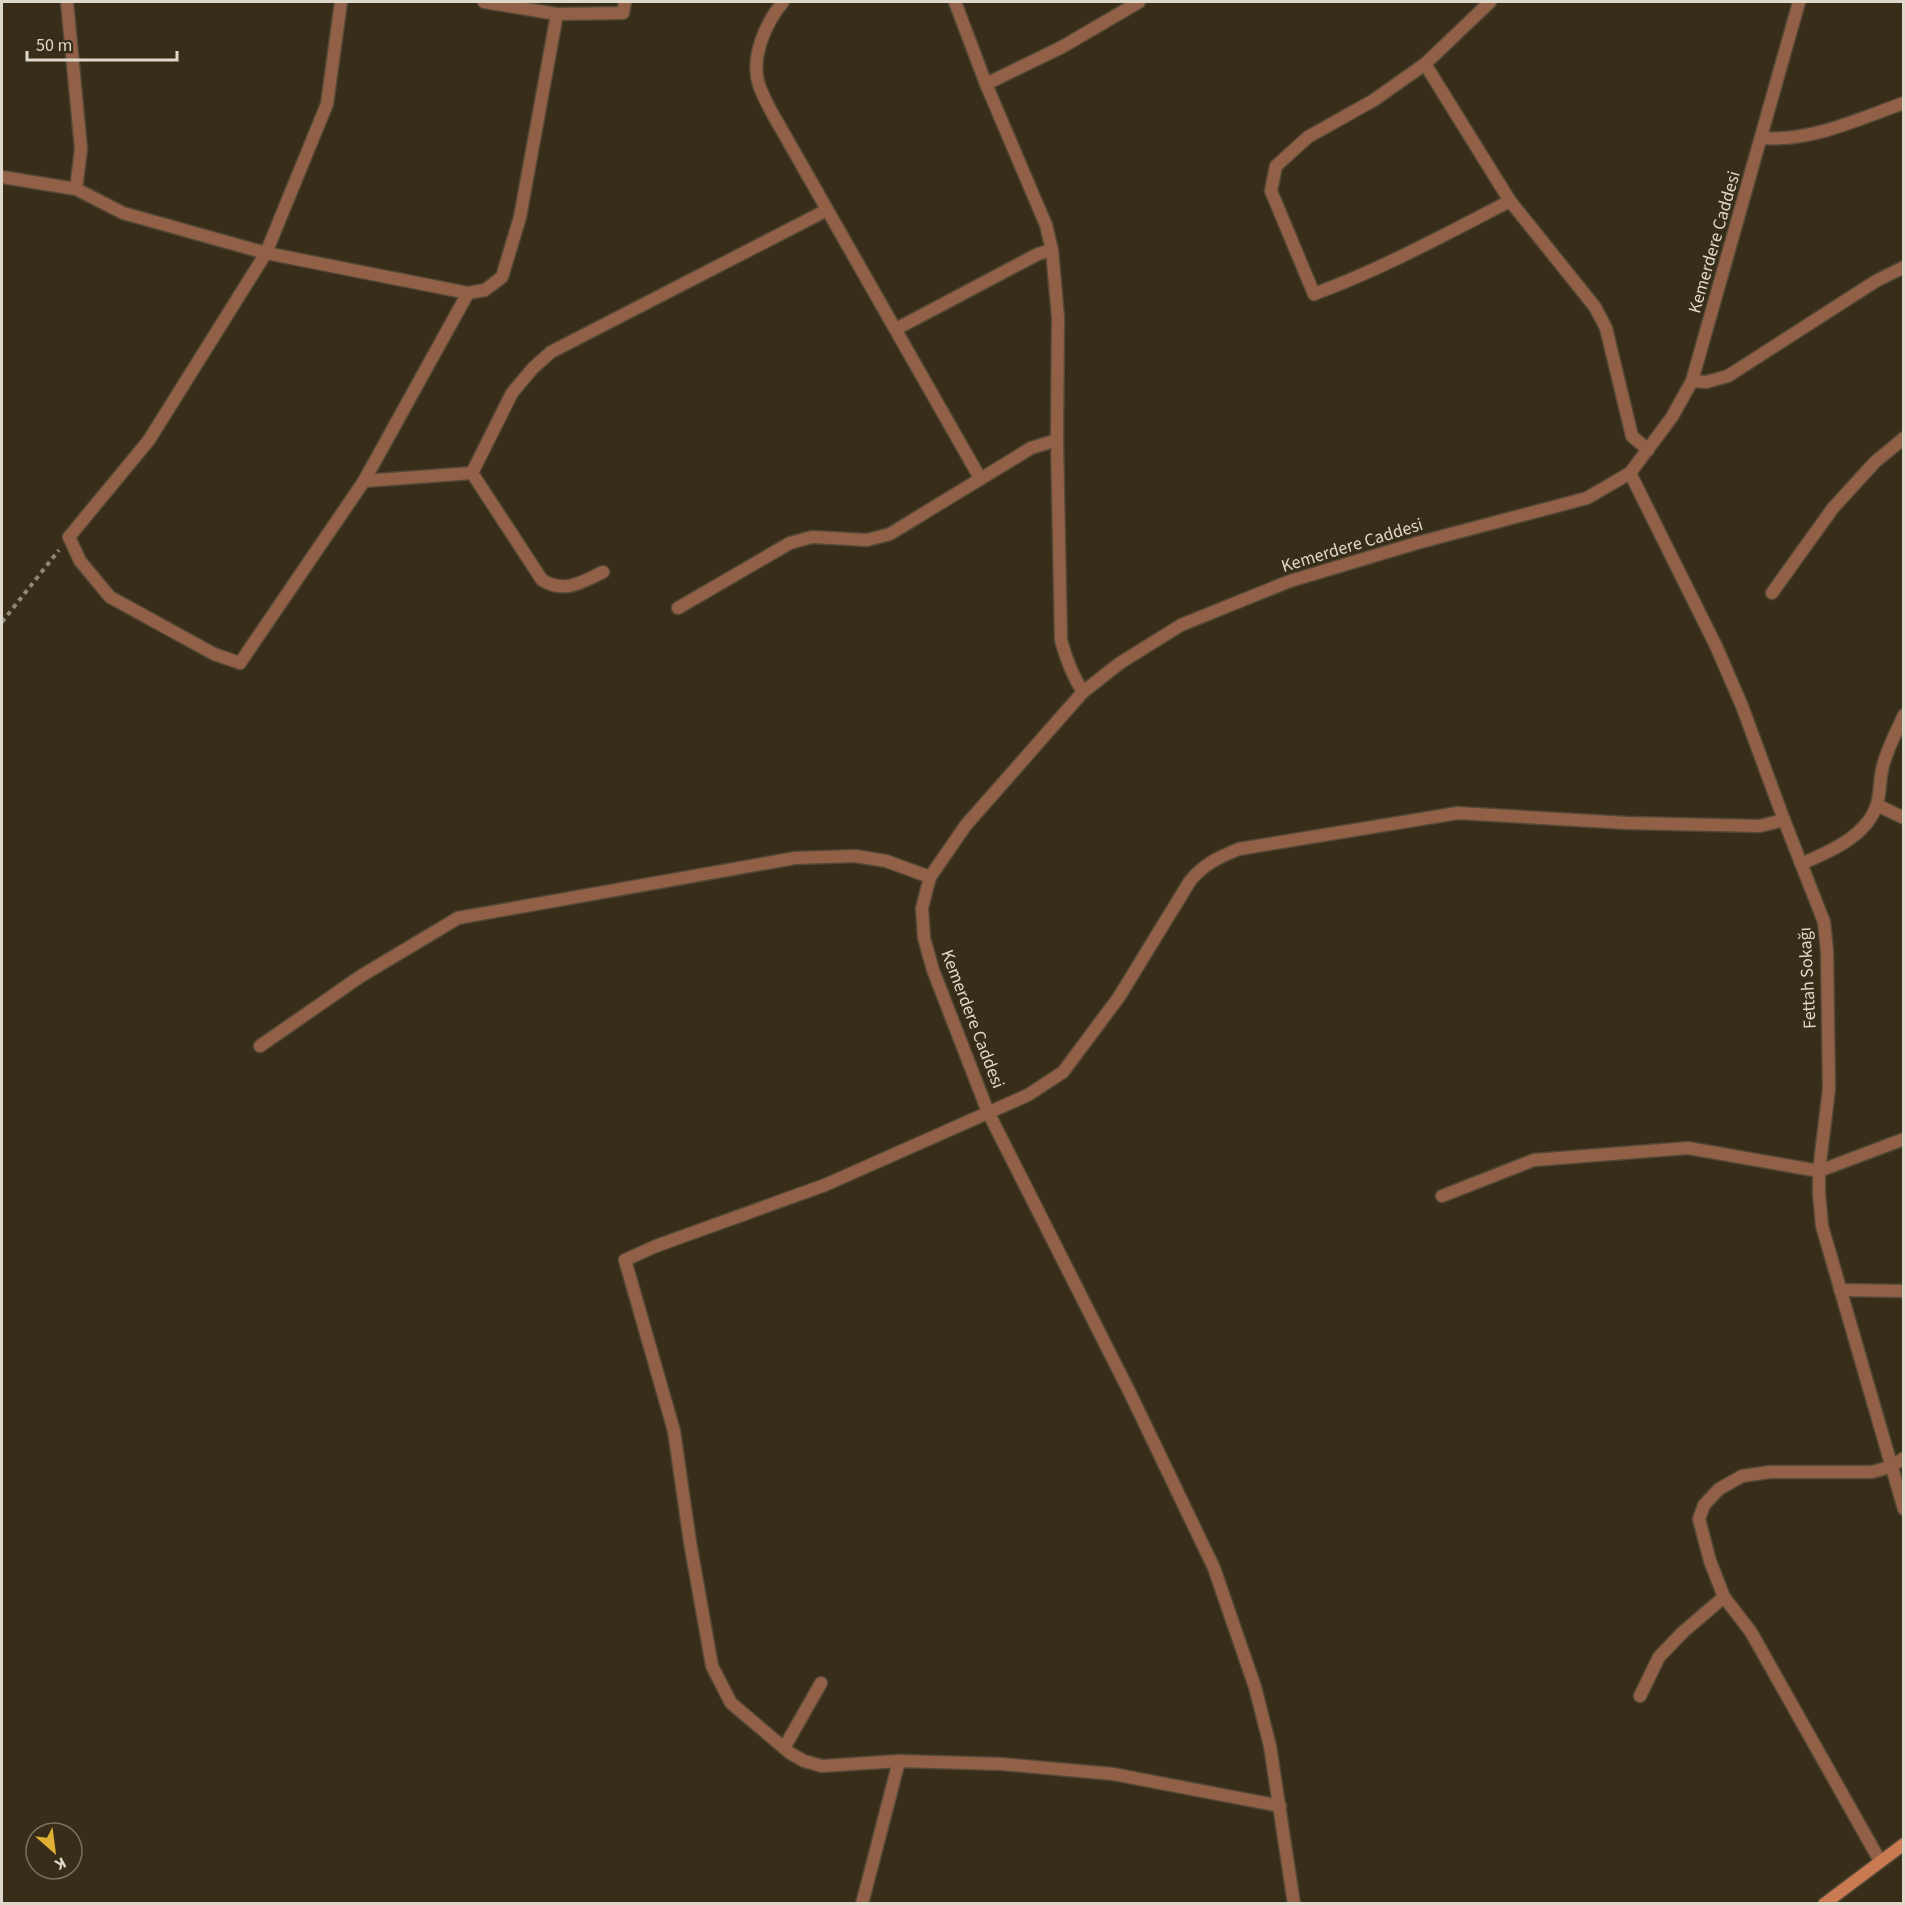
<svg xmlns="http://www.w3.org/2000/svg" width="1905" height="1905" font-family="'Source Sans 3',sans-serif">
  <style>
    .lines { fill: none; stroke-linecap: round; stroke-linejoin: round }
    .service-casing { stroke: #524835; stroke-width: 15 }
    .minor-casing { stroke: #524835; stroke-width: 15 }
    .tertiary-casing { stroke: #524835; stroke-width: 15 }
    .secondary-casing { stroke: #524835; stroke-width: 15 }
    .path { stroke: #8f8777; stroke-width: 4; stroke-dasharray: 4.5 4.5; stroke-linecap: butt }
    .service { stroke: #926046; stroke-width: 12 }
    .minor { stroke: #926046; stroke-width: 12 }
    .tertiary { stroke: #926046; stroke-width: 12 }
    .secondary { stroke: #c97a50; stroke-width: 12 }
    .labels { text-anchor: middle; stroke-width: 6; stroke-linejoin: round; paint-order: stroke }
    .street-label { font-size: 18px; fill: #ded8cb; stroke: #372d18 }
  </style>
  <rect width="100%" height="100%" fill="#372d18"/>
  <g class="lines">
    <!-- service casing -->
    <g class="service-casing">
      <g id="service">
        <polyline points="1314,294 1271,191 1276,166 1308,137 1374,100 1425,64 1490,2"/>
        <polyline points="69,537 80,561 110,597 214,654 240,663"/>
        <polyline points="784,1748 821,1683"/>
      </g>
    </g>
    <!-- minor casing -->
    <g class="minor-casing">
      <g id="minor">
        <polyline points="67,2 81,149 76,189"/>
        <polyline points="484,2 557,14"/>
        <path d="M783,2c-17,20 -33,56 -24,83 3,9 8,18 12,26l209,367"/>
        <path d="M955,2l31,82 60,141 6,25 6,67 -1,123 4,200c5,19 11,35 22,52"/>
        <polyline points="1425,64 1510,201 1595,307 1606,328 1632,436 1648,450"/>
        <polyline points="986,84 1062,47 1139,2"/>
        <path d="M1762,138c49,4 96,-19 142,-35"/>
        <polyline points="2,177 76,189 123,213 266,253 468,293 364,481 240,663"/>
        <polyline points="468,293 485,290 502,277 520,217 557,14 623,13 625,2"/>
        <path d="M1314,294c68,-25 132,-60 196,-93"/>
        <polyline points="896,329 1038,254 1052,250"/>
        <polyline points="1692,381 1706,382 1728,376 1876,281 1904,267"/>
        <polyline points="472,473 512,393 533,368 551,352 827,210"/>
        <path d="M472,473l70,107c23,14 40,2 61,-8"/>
        <polyline points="1630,473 1716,646 1742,706 1784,820 1824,922 1827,951 1829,1089 1819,1171 1819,1193 1822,1226 1904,1509"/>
        <polyline points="364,481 472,473"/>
        <polyline points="69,537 149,440 266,253 327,104 341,2"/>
        <polyline points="1772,593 1833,508 1875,462 1904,438"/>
        <polyline points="678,608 790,543 812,537 867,540 890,534 1031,448 1057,440"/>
        <polyline points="1877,805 1904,818"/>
        <path d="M1801,864c28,-12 64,-27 75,-57 5,-13 3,-28 7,-41 4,-17 14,-35 21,-51"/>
        <polyline points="260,1046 361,976 458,918 795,858 855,856 886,861 930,877"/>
        <polyline points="1442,1196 1534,1160 1688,1148 1819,1171 1904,1139"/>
        <polyline points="1840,1290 1904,1291"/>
        <polyline points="1640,1696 1659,1657 1683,1632 1724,1597"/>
        <path d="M1280,1806l-167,-32 -111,-10 -103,-3 -77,5 -18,-5 -14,-8 -59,-50 -19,-37 -22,-124 -16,-111 -49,-171 31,-14 169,-61 203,-90 35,-23 56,-75 71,-116c14,-17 29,-24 49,-32l219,-36 169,10 133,3 24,-6"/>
        <polyline points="1880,1861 1751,1632 1724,1597 1710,1561 1699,1519 1704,1505 1719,1489 1742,1476 1770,1472 1872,1472 1890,1467 1904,1458"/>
        <polyline points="862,1904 899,1761"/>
      </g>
    </g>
    <!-- tertiary casing -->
    <g class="tertiary-casing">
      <polyline id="tertiary" points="1294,1904 1270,1746 1255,1687 1214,1568 1130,1393 988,1112 933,970 924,938 922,908 930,877 966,825 1083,692 1120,663 1181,625 1290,581 1417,543 1587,498 1630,473 1672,417 1692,381 1799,2"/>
    </g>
    <!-- secondary casing -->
    <g class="secondary-casing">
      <polyline id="secondary" points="1824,1904 1904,1844"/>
    </g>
    <!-- path -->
    <polyline class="path" points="2,622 59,550"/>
    <!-- service -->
    <use href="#service" class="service"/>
    <!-- minor -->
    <use href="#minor" class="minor"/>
    <!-- tertiary -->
    <use href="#tertiary" class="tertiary"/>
    <!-- secondary -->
    <use href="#secondary" class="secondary"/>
  </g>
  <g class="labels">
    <!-- street labels -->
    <g class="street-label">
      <text transform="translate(1714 242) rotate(-74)" y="6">Kemerdere Caddesi</text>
      <text transform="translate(1352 545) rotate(-17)" y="6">Kemerdere Caddesi</text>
      <text transform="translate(1807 978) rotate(-93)" y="6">Fettah Sokağı</text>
      <text transform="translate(973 1019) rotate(69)" y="6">Kemerdere Caddesi</text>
    </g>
  </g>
  <!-- border -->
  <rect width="1905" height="1905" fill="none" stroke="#ded8cb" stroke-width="6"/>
  <!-- north arrow -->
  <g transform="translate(54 1851) rotate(152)"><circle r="28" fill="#372d18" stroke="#7a7160" stroke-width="1.5"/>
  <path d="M0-4.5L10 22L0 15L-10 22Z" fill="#e0b034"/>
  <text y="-9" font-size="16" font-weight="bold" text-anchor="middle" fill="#ded8cb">K</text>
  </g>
  <!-- scale -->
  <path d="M27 51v9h150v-9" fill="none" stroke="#ded8cb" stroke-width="3"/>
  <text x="36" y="51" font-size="18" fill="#ded8cb" stroke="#372d18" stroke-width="4.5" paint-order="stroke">50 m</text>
</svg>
